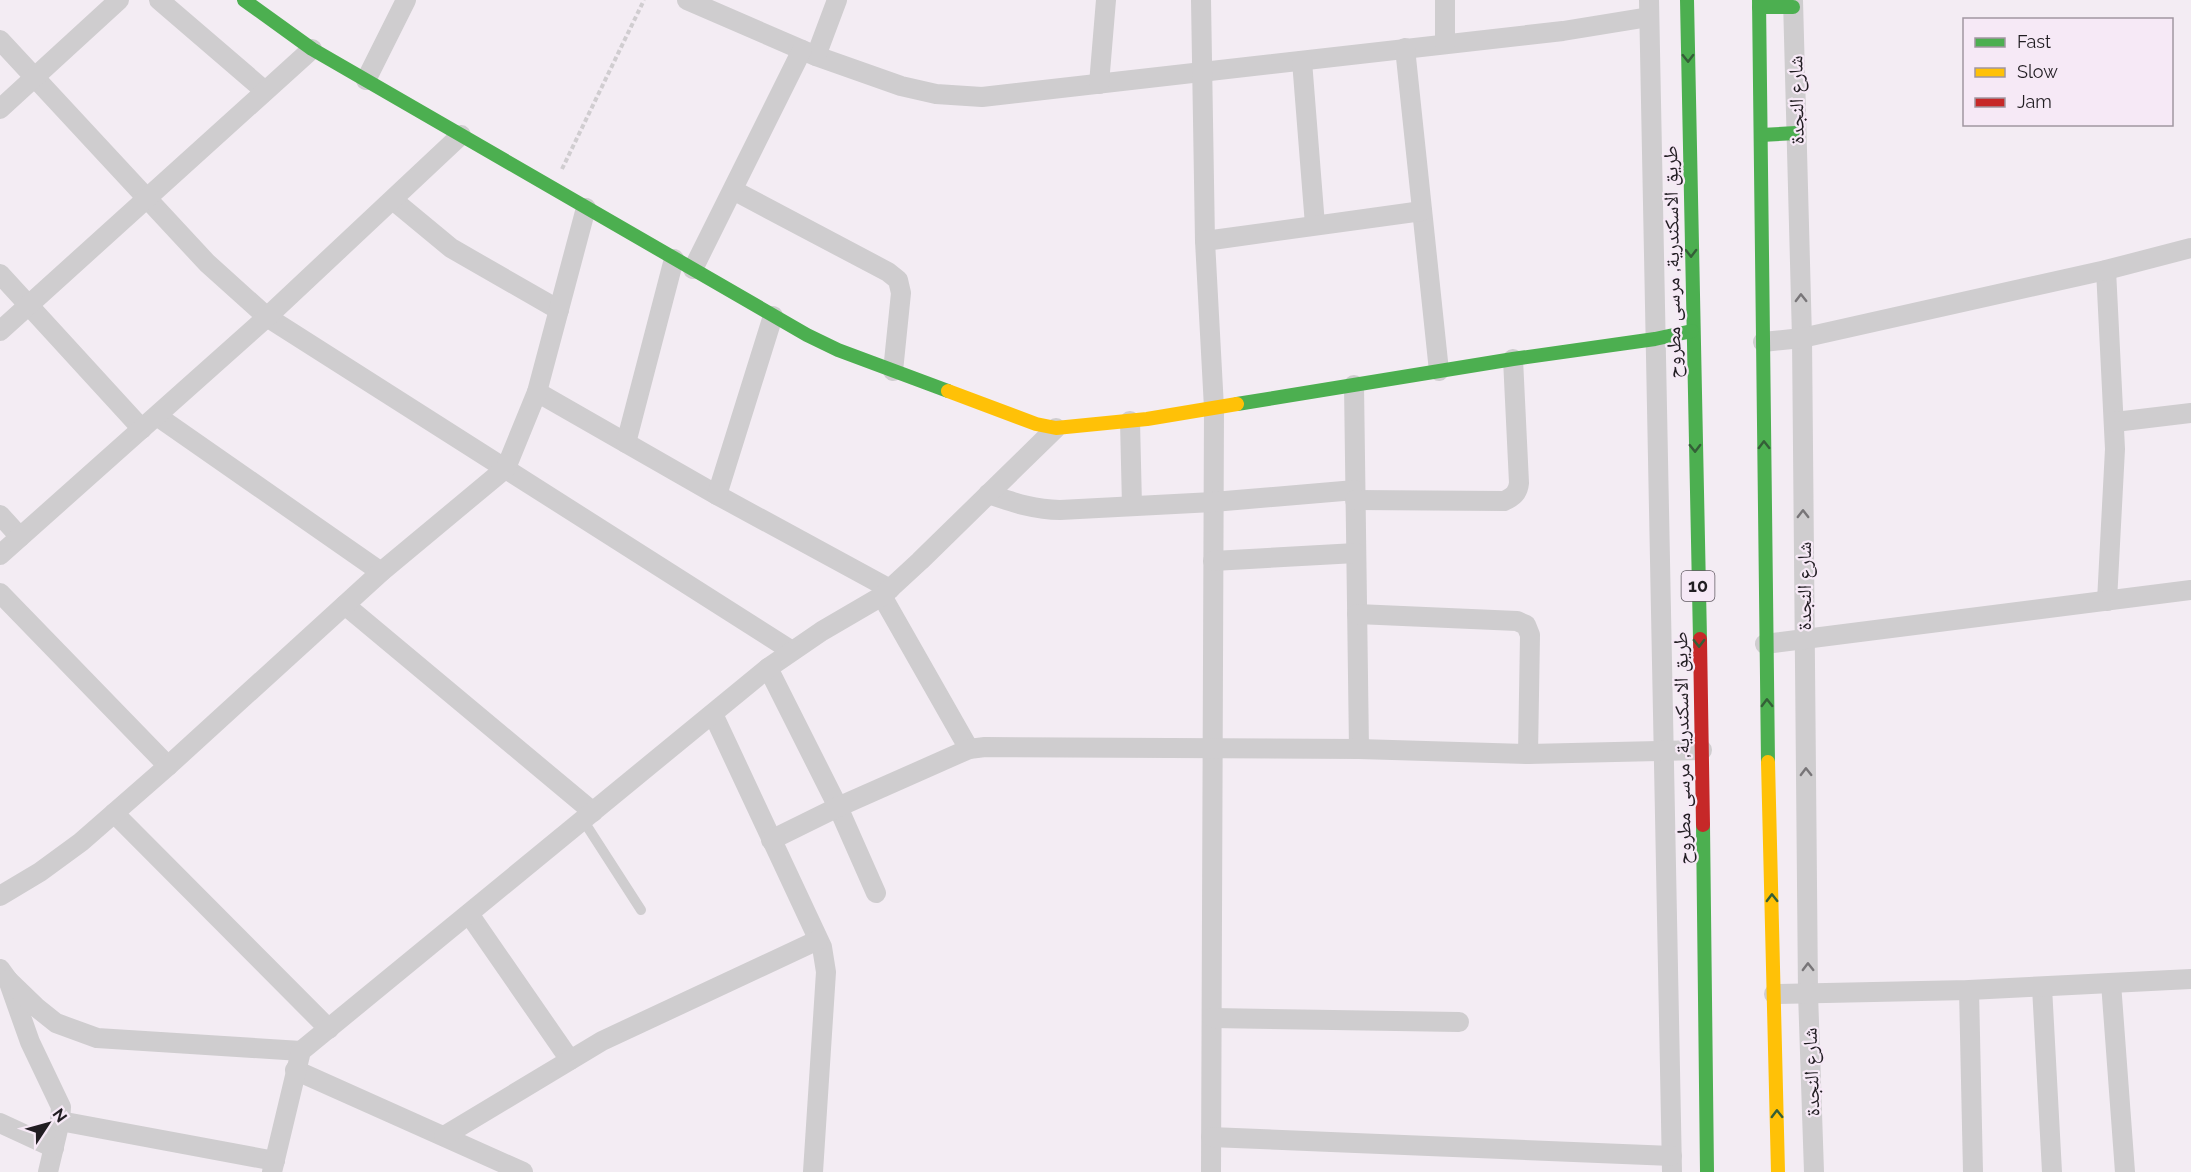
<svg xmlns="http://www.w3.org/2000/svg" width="2191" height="1172" font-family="Raleway,'Noto Naskh Arabic',sans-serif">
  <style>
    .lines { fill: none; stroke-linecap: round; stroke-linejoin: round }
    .path { stroke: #d0cdd0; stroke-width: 4; stroke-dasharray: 4.5 3; stroke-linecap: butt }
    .lane { stroke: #cfcdcf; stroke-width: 10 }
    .street { stroke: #cfcdcf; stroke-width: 20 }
    .fast { stroke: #4caf50; stroke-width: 14 }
    .slow { stroke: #ffc107; stroke-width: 14 }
    .jam { stroke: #c62828; stroke-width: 14 }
    .oneway { stroke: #345f37 }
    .oneway2 { stroke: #787578 }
    .labels { text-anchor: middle; stroke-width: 4.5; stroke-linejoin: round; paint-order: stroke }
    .shield { fill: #f6e9f6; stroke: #615a62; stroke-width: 1.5 }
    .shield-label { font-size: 18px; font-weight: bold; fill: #211d22 }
    .street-label { font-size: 20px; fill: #211d22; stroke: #f6e9f6 }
  </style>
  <rect width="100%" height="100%" fill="#f3ecf3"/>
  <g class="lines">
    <!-- path -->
    <polyline class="path" points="562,169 644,0"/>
    <!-- lane -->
    <polyline class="lane" points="583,820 641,910"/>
    <!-- street -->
    <g class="street">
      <polyline points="159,0 265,91"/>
      <polyline points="687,0 816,56 901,86 936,94 982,97 1563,31 1649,17"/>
      <polyline points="1201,0 1205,241 1214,408 1211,1172"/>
      <polyline points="1649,0 1672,1172"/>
      <polyline points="1793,0 1802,338 1808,993 1814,1172"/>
      <polyline points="0,40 207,263 267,317 792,651"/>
      <polyline points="1445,43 1445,0"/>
      <polyline points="1405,48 1439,371"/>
      <polyline points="816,56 837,0"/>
      <polyline points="1302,61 1315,225"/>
      <polyline points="366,80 406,0"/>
      <polyline points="1099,84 1106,0"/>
      <polyline points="0,109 119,0"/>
      <polyline points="733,190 888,272 898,280 901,293 893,371"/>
      <polyline points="393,200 451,248 559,310"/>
      <polyline points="1205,241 1422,211"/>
      <polyline points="693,269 802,50"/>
      <polyline points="2106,270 2115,449 2107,601"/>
      <polyline points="0,274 142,429"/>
      <polyline points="0,331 312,49"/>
      <polyline points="1763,342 1802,338 2106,270 2191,248"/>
      <polyline points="1354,385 1359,749"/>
      <polyline points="537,392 717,495 890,589"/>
      <polyline points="157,416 381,572"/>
      <polyline points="1130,421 1132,506"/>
      <polyline points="2115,422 2191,413"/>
      <polyline points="626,443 674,259"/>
      <path d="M988,494c24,8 46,16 72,16l153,-8 142,-12"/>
      <polyline points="717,495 773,316"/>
      <path d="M1355,500l149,1c9,-4 14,-8 15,-18l-6,-124"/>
      <polyline points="0,515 20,537"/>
      <polyline points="0,555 267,317 461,135"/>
      <polyline points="1213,561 1356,553"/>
      <polyline points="0,593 168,766"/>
      <polyline points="882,596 969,749"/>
      <polyline points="345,605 593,812"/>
      <polyline points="1357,614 1517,621 1526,625 1530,635 1528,754"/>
      <polyline points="1765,644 2191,590"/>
      <polyline points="768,668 838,807 876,893"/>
      <polyline points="713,714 822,947 826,972 813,1172"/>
      <polyline points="114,813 329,1029"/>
      <polyline points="771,840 838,807 969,749 985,747 1359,749 1528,754 1702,750"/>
      <polyline points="0,896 40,872 81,842 168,766 381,572 506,468 537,392 586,208"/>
      <polyline points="469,914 570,1060"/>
      <polyline points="0,969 8,980 30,1042 61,1107 60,1121 48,1172"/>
      <polyline points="8,980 36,1007 56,1023 97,1038 301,1051"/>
      <polyline points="2111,983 2125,1172"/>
      <polyline points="2042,987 2052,1172"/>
      <polyline points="1969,990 1973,1172"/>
      <polyline points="1774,994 1969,990 2191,979"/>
      <polyline points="1212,1018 1459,1022"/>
      <polyline points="295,1070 523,1172"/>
      <polyline points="60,1121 275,1161"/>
      <polyline points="0,1123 54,1148"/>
      <polyline points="444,1136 602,1041 818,940"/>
      <polyline points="1211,1137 1672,1156"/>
      <polyline points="272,1172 301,1051 768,668 822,631 882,596 920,561 1056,428"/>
    </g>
    <!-- fast -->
    <g class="fast">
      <polyline points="244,0 312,49 807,335 838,350 948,391"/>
      <polyline points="1687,0 1700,639"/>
      <polyline points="1759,0 1768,762"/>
      <polyline points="1759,7 1793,7"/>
      <polyline points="1761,135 1796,133"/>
      <polyline points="1237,404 1513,359 1655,339 1692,331"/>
      <polyline points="1703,825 1707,1172"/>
    </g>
    <!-- slow -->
    <g class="slow">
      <polyline points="948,391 1036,424 1056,428 1147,419 1237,404"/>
      <polyline points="1768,762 1778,1172"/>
    </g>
    <!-- jam -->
    <polyline class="jam" points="1700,639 1703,825"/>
  </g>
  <!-- one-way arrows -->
  <defs><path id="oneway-chevron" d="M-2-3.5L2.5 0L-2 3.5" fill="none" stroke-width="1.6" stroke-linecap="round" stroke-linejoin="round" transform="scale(1.5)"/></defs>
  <g class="oneway">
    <use href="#oneway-chevron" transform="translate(1688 58) rotate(89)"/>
    <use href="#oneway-chevron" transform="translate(1691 253) rotate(89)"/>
    <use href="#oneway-chevron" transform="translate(1764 445) rotate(-91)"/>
    <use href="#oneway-chevron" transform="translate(1695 448) rotate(89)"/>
    <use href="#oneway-chevron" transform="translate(1699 643) rotate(89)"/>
    <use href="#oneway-chevron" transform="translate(1767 703) rotate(-91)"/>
    <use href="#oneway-chevron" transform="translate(1772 898) rotate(-91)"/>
    <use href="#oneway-chevron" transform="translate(1777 1114) rotate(-91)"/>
  </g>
  <g class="oneway2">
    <use href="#oneway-chevron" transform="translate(1801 298) rotate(-91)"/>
    <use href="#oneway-chevron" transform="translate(1803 514) rotate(-90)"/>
    <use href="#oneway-chevron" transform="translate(1806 772) rotate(-91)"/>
    <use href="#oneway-chevron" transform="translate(1808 967) rotate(-91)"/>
  </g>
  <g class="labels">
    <!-- shield labels -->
    <rect class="shield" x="1681.5" y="571" width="33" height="30" rx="4.5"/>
    <g class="shield-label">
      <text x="1698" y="592">10</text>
    </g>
    <!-- street labels -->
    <g class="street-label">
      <text transform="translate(1796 100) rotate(-91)" y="7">شارع النجدة</text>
      <text transform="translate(1672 262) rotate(-91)" y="7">طريق الاسكندرية, مرسى مطروح</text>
      <text transform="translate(1804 586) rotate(-90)" y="7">شارع النجدة</text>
      <text transform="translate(1682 748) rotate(-91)" y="7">طريق الاسكندرية, مرسى مطروح</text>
      <text transform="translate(1811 1072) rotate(-92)" y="7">شارع النجدة</text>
    </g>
  </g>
  <!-- legend -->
  <rect x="1963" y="18" width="210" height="108" fill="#f6e9f6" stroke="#a197a1" stroke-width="1.5"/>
  <rect x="1975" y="38" width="30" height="9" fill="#4caf50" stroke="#a197a1" stroke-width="1.5"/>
  <text x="2017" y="48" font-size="18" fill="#211d22">Fast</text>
  <rect x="1975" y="68" width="30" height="9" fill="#ffc107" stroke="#a197a1" stroke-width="1.5"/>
  <text x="2017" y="78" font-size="18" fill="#211d22">Slow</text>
  <rect x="1975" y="98" width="30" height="9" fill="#c62828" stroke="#a197a1" stroke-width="1.5"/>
  <text x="2017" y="108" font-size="18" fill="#211d22">Jam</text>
  <!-- north arrow -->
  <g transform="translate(48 1124) rotate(54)" stroke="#f6e9f6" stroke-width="4.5" paint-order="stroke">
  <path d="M0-4.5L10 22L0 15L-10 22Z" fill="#211d22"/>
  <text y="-9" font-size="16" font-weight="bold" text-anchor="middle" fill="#211d22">N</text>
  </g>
</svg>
